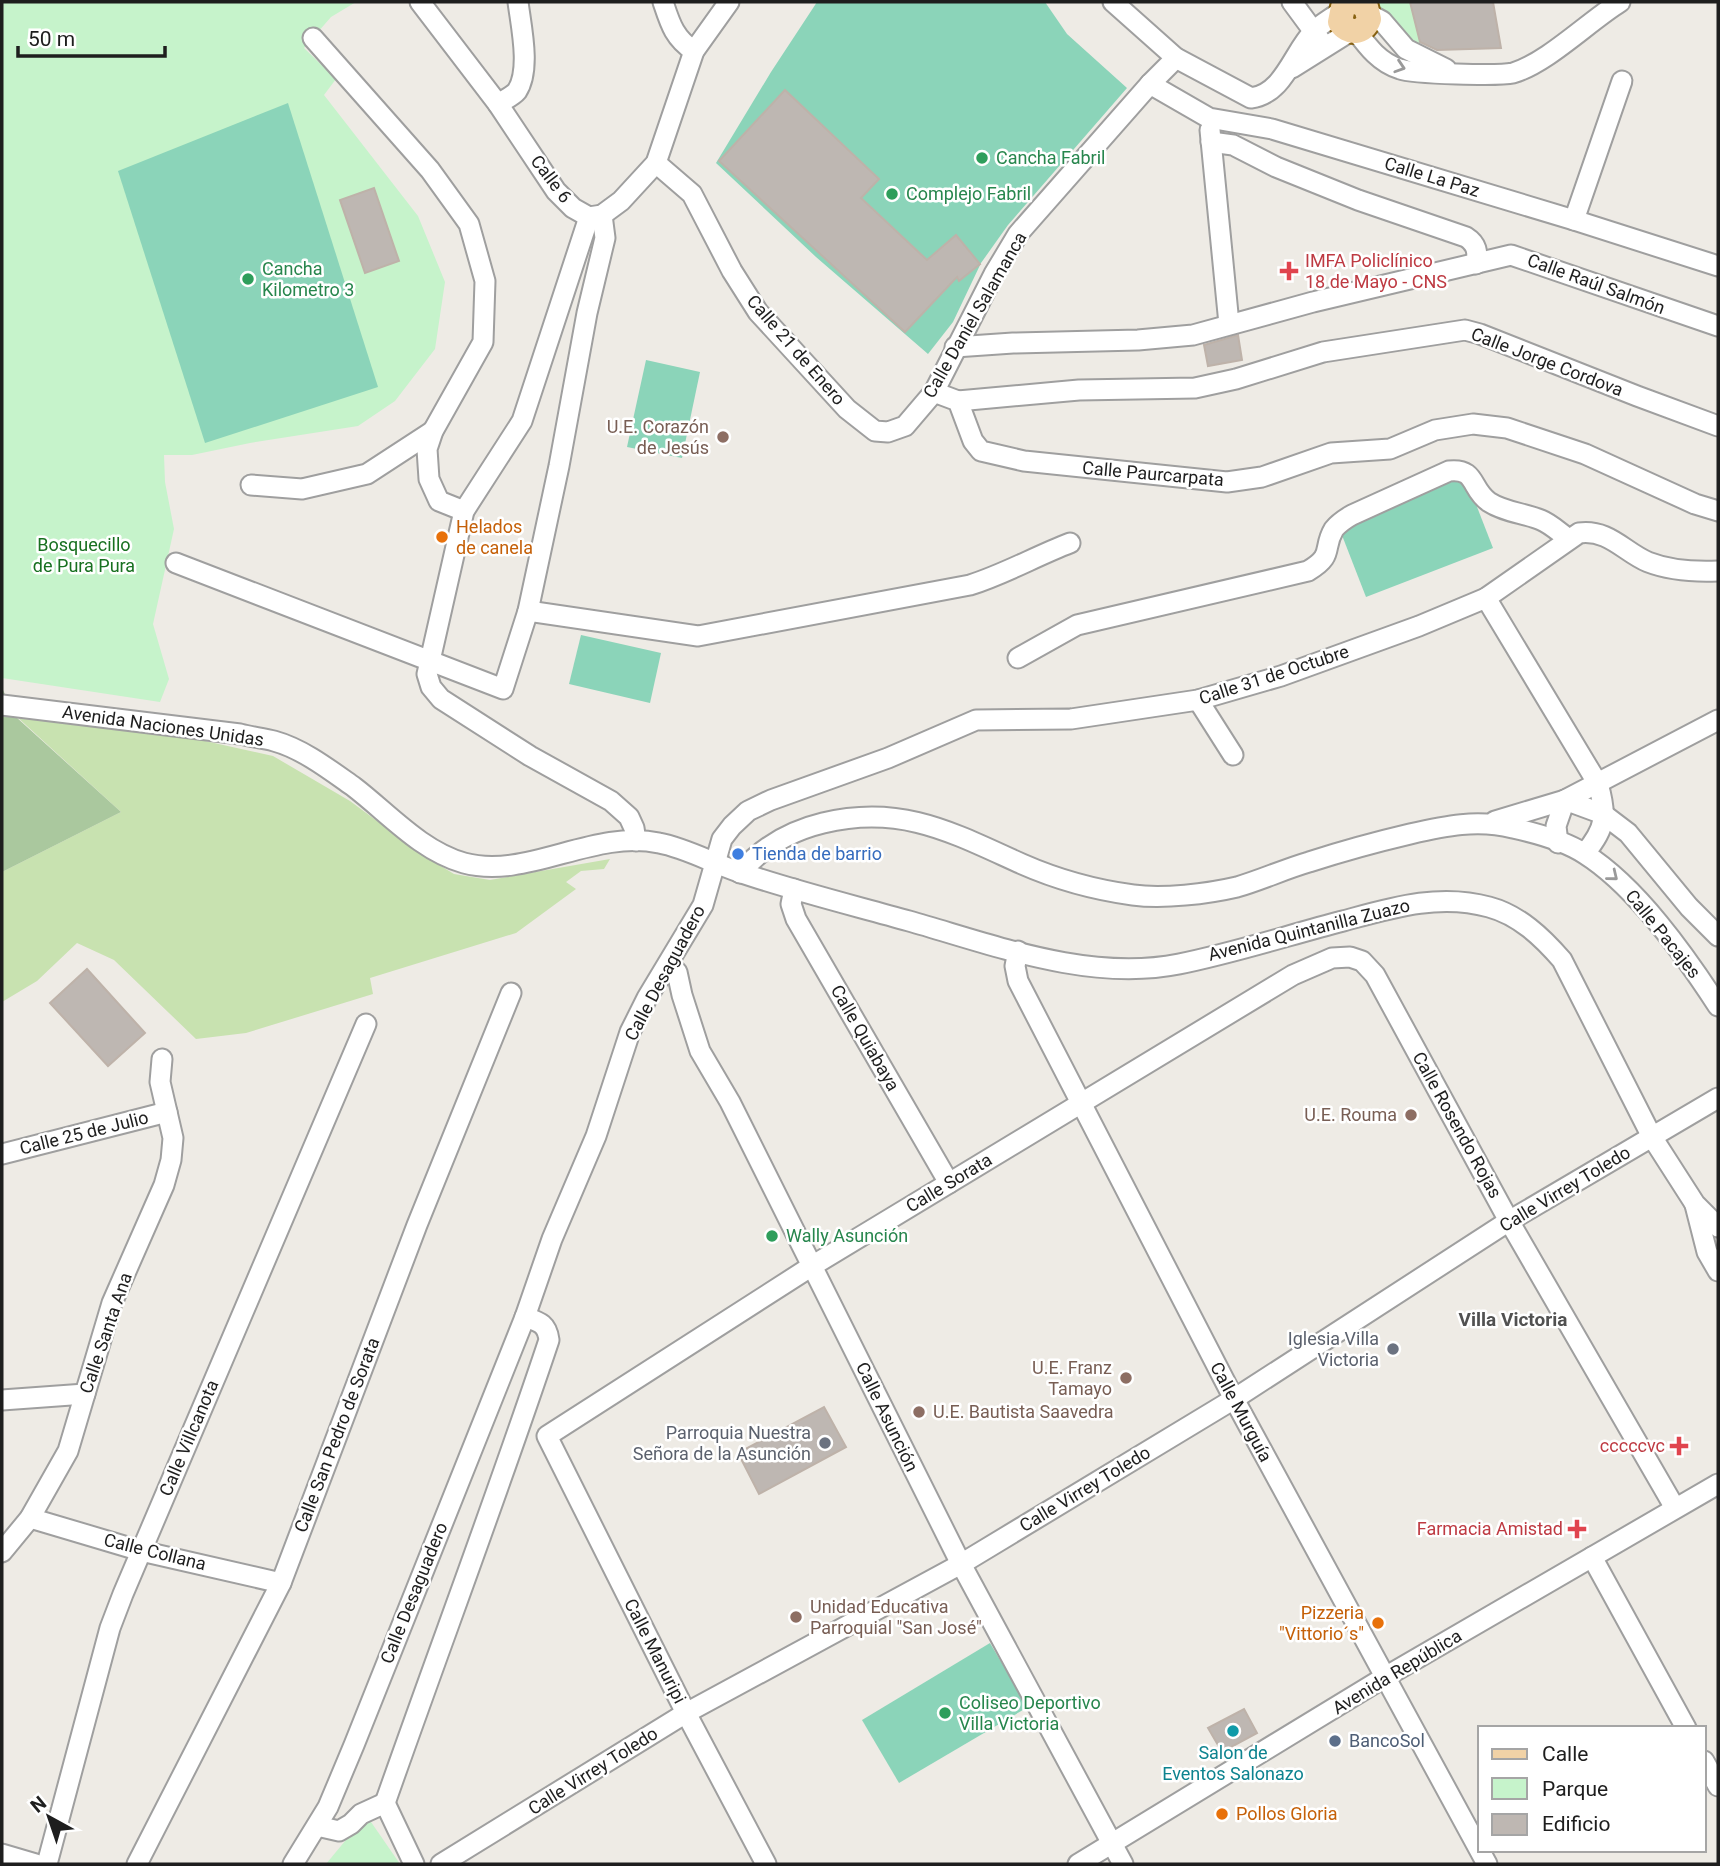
<svg xmlns="http://www.w3.org/2000/svg" width="1720" height="1866" font-family="Roboto,sans-serif">
  <style>
    .grass { fill: #c8e2b0 }
    .forest { fill: #aac89e }
    .park { fill: #c6f3cb }
    .pitch { fill: #8bd4b9 }
    .building { fill: #beb7b2; stroke: #beb2a9; stroke-width: 2 }
    .lines { fill: none; stroke-linecap: round; stroke-linejoin: round }
    .minor-casing { stroke: #9f9f9f; stroke-width: 23 }
    .major-casing { stroke: #876110; stroke-width: 28 }
    .minor { stroke: #fff; stroke-width: 19 }
    .major { stroke: #f1d2a6; stroke-width: 24 }
    .oneway { stroke: #9a9a9a }
    .leisure-dot { fill: #2e9e5b; stroke: #fff; stroke-width: 2.5 }
    .health-dot { fill: #e0444e; stroke: #fff; stroke-width: 2.5 }
    .education-dot { fill: #8d6e63; stroke: #fff; stroke-width: 2.5 }
    .food-dot { fill: #e8710a; stroke: #fff; stroke-width: 2.5 }
    .shop-dot { fill: #3f7fe0; stroke: #fff; stroke-width: 2.5 }
    .worship-dot { fill: #6b7280; stroke: #fff; stroke-width: 2.5 }
    .culture-dot { fill: #0f9aa8; stroke: #fff; stroke-width: 2.5 }
    .service-dot { fill: #5c6f8a; stroke: #fff; stroke-width: 2.5 }
    .labels { text-anchor: middle; stroke-width: 5; stroke-linejoin: round; paint-order: stroke }
    .leisure-label { font-size: 18px; fill: #27864d; stroke: #fff; text-anchor: start }
    .street-label { font-size: 18px; fill: #1e1e1e; stroke: #fff }
    .health-label { font-size: 18px; fill: #be3a42; stroke: #fff; text-anchor: end }
    .education-label { font-size: 18px; fill: #785e54; stroke: #fff; text-anchor: end }
    .food-label { font-size: 18px; fill: #c56008; stroke: #fff; text-anchor: start }
    .park-label { font-size: 18px; fill: #187020; stroke: #fff }
    .shop-label { font-size: 18px; fill: #366cbe; stroke: #fff; text-anchor: start }
    .worship-label { font-size: 18px; fill: #5b616d; stroke: #fff; text-anchor: end }
    .service-label { font-size: 18px; fill: #4e5e75; stroke: #fff; text-anchor: start }
    .culture-label { font-size: 18px; fill: #0d838f; stroke: #fff }
    .neighbourhood-label { font-size: 19px; font-weight: bold; fill: #515151; stroke: #fff }
  </style>
  <rect width="100%" height="100%" fill="#eeebe5"/>
  <!-- grass -->
  <polygon class="grass" points="16,716 178,735 273,756 350,801 423,855 454,874 490,880 610,859 604,869 581,871 566,882 576,889 516,933 370,978 373,994 246,1033 196,1039 114,960 77,943 37,981 2,1002 2,872 121,812"/>
  <!-- forest -->
  <polygon class="forest" points="2,688 16,717 121,812 2,872"/>
  <!-- park -->
  <g class="park">
    <polygon points="2,2 356,2 331,17 304,48 336,79 324,95 418,216 445,282 435,349 395,401 358,426 250,443 192,455 164,455 165,482 174,529 153,624 169,679 160,702 2,678"/>
    <polygon points="1377,2 1410,2 1421,47 1391,27"/>
    <polygon points="371,1822 400,1864 326,1864 360,1823"/>
  </g>
  <!-- pitch -->
  <g class="pitch">
    <polygon points="817,2 1045,2 1067,34 1127,88 1008,225 981,263 953,322 928,354 816,257 716,163 771,72"/>
    <polygon points="288,103 378,387 205,443 118,171"/>
    <polygon points="646,360 700,372 682,458 627,447"/>
    <polygon points="1465,476 1493,548 1366,597 1338,525"/>
    <polygon points="581,635 661,653 650,703 569,684"/>
    <polygon points="990,1643 1028,1707 899,1783 862,1720"/>
  </g>
  <!-- building -->
  <g class="building">
    <polygon points="1410,2 1493,2 1501,48 1437,50 1420,42"/>
    <polygon points="785,90 879,179 861,198 927,260 956,235 980,264 959,281 957,277 905,332 719,161"/>
    <polygon points="374,188 399,261 365,273 340,200"/>
    <polygon points="1238,335 1242,360 1208,366 1204,345"/>
    <polygon points="87,969 145,1033 108,1066 50,1003"/>
    <polygon points="824,1407 846,1447 759,1494 738,1453"/>
    <polygon points="1244,1709 1257,1733 1222,1752 1208,1728"/>
  </g>
  <g class="lines">
    <!-- minor casing -->
    <g class="minor-casing">
      <g id="minor">
        <polyline points="420,2 498,104 556,191 573,208 589,217 602,215 621,201 656,163 694,51 729,2"/>
        <path d="M663,2c7,21 11,36 31,49"/>
        <path d="M1113,2l63,56 75,40c33,-4 42,-46 63,-67 7,-7 18,-13 26,-19"/>
        <polyline points="1292,2 1320,40"/>
        <polyline points="1369,14 1382,21 1406,49 1446,69"/>
        <path d="M1356,31c12,16 24,32 44,38 14,5 99,7 113,4 34,-10 75,-51 107,-71"/>
        <polyline points="313,38 430,170 469,224 485,281 483,342 433,431 427,449 429,479 439,501 464,511"/>
        <polyline points="1292,68 1351,31"/>
        <polyline points="1150,84 1209,118 1272,129 1574,220 1718,266"/>
        <path d="M498,104c6,-4 15,-8 19,-13 14,-21 4,-65 1,-89"/>
        <polyline points="1210,130 1229,324"/>
        <path d="M1211,142l22,3 43,22 82,33 108,37c11,7 12,15 10,27"/>
        <polyline points="656,163 692,194 732,271 758,312 847,409 875,431 888,432 905,426 934,392 994,274 1018,234 1150,84 1176,58"/>
        <polyline points="589,217 522,421 464,511 427,674 431,687 441,699 530,756 611,801 629,817 634,828 636,841"/>
        <polyline points="1574,220 1622,81"/>
        <polyline points="955,347 1013,343 1138,340 1193,335 1313,302 1511,255 1718,326"/>
        <polyline points="934,392 958,401 973,441 981,451 1024,461 1227,482 1262,477 1331,453 1390,449 1435,430 1473,424 1507,428 1585,454 1695,504 1718,511"/>
        <polyline points="958,401 1079,390 1195,388 1236,379 1323,352 1465,330 1480,334 1637,396 1718,426"/>
        <polyline points="251,485 302,489 367,474 433,431"/>
        <polyline points="176,563 503,689 528,611 559,466 587,313 605,238 602,215"/>
        <path d="M1486,598l112,186c9,31 8,44 -13,69"/>
        <path d="M528,611l170,25 272,-51c35,-11 66,-29 100,-42"/>
        <path d="M1018,658l59,-33 231,-54c27,-16 14,-22 26,-42 5,-6 11,-10 18,-14l97,-44c28,-3 21,18 40,31 15,10 35,11 52,18 10,4 19,13 28,19"/>
        <polyline points="1198,700 1233,755"/>
        <path d="M2,705l238,29c11,3 23,4 34,7 29,8 56,29 80,46 34,26 67,64 110,76 63,17 129,-34 195,-20 27,5 53,20 80,29 55,19 113,33 170,49 85,24 180,61 270,43 55,-11 110,-29 164,-43 48,-13 96,-28 146,-14 30,8 53,30 73,53l90,177 43,67 23,23"/>
        <polyline points="1565,800 1603,814 1628,833 1689,907 1718,936"/>
        <polyline points="1495,821 1565,800 1718,720"/>
        <polyline points="1558,843 1556,826 1565,800"/>
        <path d="M740,873c22,-26 50,-42 83,-50 79,-19 130,10 199,41 34,15 74,26 111,31 30,4 74,-1 104,-8 24,-7 48,-18 72,-25 34,-11 67,-20 101,-28 35,-8 67,-15 103,-6 23,5 52,13 72,26 52,33 100,101 133,152"/>
        <polyline points="794,889 791,904 796,919 949,1183"/>
        <polyline points="1018,951 1015,966 1018,981 1234,1399 1487,1864"/>
        <polyline points="668,964 677,972 682,995 700,1051 730,1102 961,1564 1123,1864"/>
        <polyline points="2,1154 167,1112"/>
        <polyline points="1695,1205 1707,1252 1718,1271"/>
        <polyline points="2,1400 85,1394"/>
        <polyline points="30,1518 141,1551 281,1583"/>
        <polyline points="2,1552 30,1518 68,1451 112,1303 164,1185 171,1160 173,1138 160,1082 162,1059"/>
        <polyline points="1592,1557 1686,1728"/>
        <polyline points="1704,1761 1718,1786"/>
        <path d="M385,1803c54,-154 112,-307 164,-463 -2,-16 -9,-18 -24,-23"/>
        <polyline points="385,1803 414,1864"/>
        <polyline points="317,1826 339,1831 351,1824 361,1814 385,1803"/>
        <polyline points="2,1854 36,1864"/>
        <polyline points="47,1864 110,1628 123,1594 366,1024"/>
        <polyline points="137,1864 281,1583 417,1225 511,993"/>
        <path d="M293,1864l35,-57 26,-62 171,-428 27,-78 44,-103 34,-104 17,-34 56,-93 19,-66 10,-13 16,-15 23,-11 117,-42 88,-38 95,-1 127,-19 83,-24 138,-50 67,-28 93,-65c30,-4 45,19 69,29 23,9 46,10 70,9"/>
        <polyline points="441,1864 686,1713 961,1564 1234,1399 1509,1221 1718,1098"/>
        <polyline points="766,1864 686,1713 547,1436 812,1266 1293,975 1332,958 1350,957 1362,961 1375,975 1509,1221 1675,1508"/>
        <polyline points="1078,1864 1385,1677 1718,1484"/>
      </g>
    </g>
    <!-- major casing -->
    <g class="major-casing">
      <path id="major" d="M1351,2l-8,5 -3,15c8,13 24,12 29,-3l-3,-12 -9,-5"/>
    </g>
    <!-- minor -->
    <use href="#minor" class="minor"/>
    <!-- major -->
    <use href="#major" class="major"/>
  </g>
  <!-- one-way arrows -->
  <defs><path id="oneway-chevron" d="M-2-3.5L2.5 0L-2 3.5" fill="none" stroke-width="1.6" stroke-linecap="round" stroke-linejoin="round" transform="scale(1.75)"/></defs>
  <g class="oneway">
    <use href="#oneway-chevron" transform="translate(1400 67) rotate(18)"/>
    <use href="#oneway-chevron" transform="translate(1613 876) rotate(39)"/>
  </g>
  <!-- markers -->
  <g class="leisure-dot">
    <circle cx="982" cy="158" r="7"/>
    <circle cx="892" cy="194" r="7"/>
    <circle cx="248" cy="279" r="7"/>
    <circle cx="772" cy="1236" r="7"/>
    <circle cx="945" cy="1713" r="7"/>
  </g>
  <g class="health-dot">
    <path d="M1285.5 260.5h7v7h7v7h-7v7h-7v-7h-7v-7h7z"/>
    <path d="M1675.5 1435.5h7v7h7v7h-7v7h-7v-7h-7v-7h7z"/>
    <path d="M1573.5 1518.5h7v7h7v7h-7v7h-7v-7h-7v-7h7z"/>
  </g>
  <g class="education-dot">
    <circle cx="723" cy="437" r="7"/>
    <circle cx="1411" cy="1115" r="7"/>
    <circle cx="1126" cy="1378" r="7"/>
    <circle cx="919" cy="1412" r="7"/>
    <circle cx="796" cy="1617" r="7"/>
  </g>
  <g class="food-dot">
    <circle cx="442" cy="537" r="7"/>
    <circle cx="1378" cy="1623" r="7"/>
    <circle cx="1222" cy="1814" r="7"/>
  </g>
  <circle class="shop-dot" cx="738" cy="854" r="7"/>
  <g class="worship-dot">
    <circle cx="1393" cy="1349" r="7"/>
    <circle cx="825" cy="1443" r="7"/>
  </g>
  <circle class="culture-dot" cx="1233" cy="1731" r="7"/>
  <circle class="service-dot" cx="1335" cy="1741" r="7"/>
  <g class="labels">
    <!-- leisure labels -->
    <g class="leisure-label">
      <text x="996" y="164">Cancha Fabril</text>
      <text x="906" y="200">Complejo Fabril</text>
      <text x="262" y="275">Cancha<tspan x="262" dy="21">Kilometro 3</tspan></text>
      <text x="786" y="1242">Wally Asunción</text>
      <text x="959" y="1709">Coliseo Deportivo<tspan x="959" dy="21">Villa Victoria</tspan></text>
    </g>
    <!-- street labels -->
    <g class="street-label">
      <text transform="translate(1432 177) rotate(17)" y="6">Calle La Paz</text>
      <text transform="translate(551 179) rotate(53)" y="6">Calle 6</text>
      <text transform="translate(1596 284) rotate(20)" y="6">Calle Raúl Salmón</text>
      <text transform="translate(975 315) rotate(-60)" y="6">Calle Daniel Salamanca</text>
      <text transform="translate(796 350) rotate(49)" y="6">Calle 21 de Enero</text>
      <text transform="translate(1547 362) rotate(21)" y="6">Calle Jorge Cordova</text>
      <text transform="translate(1153 474) rotate(5)" y="6">Calle Paurcarpata</text>
      <text transform="translate(1274 675) rotate(-18)" y="6">Calle 31 de Octubre</text>
      <text transform="translate(163 726) rotate(8)" y="6">Avenida Naciones Unidas</text>
      <text transform="translate(1309 930) rotate(-14)" y="6">Avenida Quintanilla Zuazo</text>
      <text transform="translate(1663 934) rotate(51)" y="6">Calle Pacajes</text>
      <text transform="translate(665 973) rotate(-62)" y="6">Calle Desaguadero</text>
      <text transform="translate(865 1038) rotate(60)" y="6">Calle Quiabaya</text>
      <text transform="translate(1457 1125) rotate(61)" y="6">Calle Rosendo Rojas</text>
      <text transform="translate(84 1133) rotate(-14)" y="6">Calle 25 de Julio</text>
      <text transform="translate(949 1183) rotate(-31)" y="6">Calle Sorata</text>
      <text transform="translate(1565 1189) rotate(-31)" y="6">Calle Virrey Toledo</text>
      <text transform="translate(106 1333) rotate(-71)" y="6">Calle Santa Ana</text>
      <text transform="translate(1241 1412) rotate(62)" y="6">Calle Murguía</text>
      <text transform="translate(887 1417) rotate(64)" y="6">Calle Asunción</text>
      <text transform="translate(337 1435) rotate(-69)" y="6">Calle San Pedro de Sorata</text>
      <text transform="translate(189 1438) rotate(-67)" y="6">Calle Villcanota</text>
      <text transform="translate(1085 1489) rotate(-31)" y="6">Calle Virrey Toledo</text>
      <text transform="translate(155 1552) rotate(14)" y="6">Calle Collana</text>
      <text transform="translate(414 1593) rotate(-68)" y="6">Calle Desaguadero</text>
      <text transform="translate(655 1651) rotate(63)" y="6">Calle Manuripi</text>
      <text transform="translate(1397 1672) rotate(-31)" y="6">Avenida República</text>
      <text transform="translate(593 1771) rotate(-32)" y="6">Calle Virrey Toledo</text>
    </g>
    <!-- health labels -->
    <g class="health-label">
      <text x="1305" y="267" text-anchor="start">IMFA Policlínico<tspan x="1305" dy="21">18 de Mayo - CNS</tspan></text>
      <text x="1665" y="1452">cccccvc</text>
      <text x="1563" y="1535">Farmacia Amistad</text>
    </g>
    <!-- education labels -->
    <g class="education-label">
      <text x="709" y="433">U.E. Corazón<tspan x="709" dy="21">de Jesús</tspan></text>
      <text x="1397" y="1121">U.E. Rouma</text>
      <text x="1112" y="1374">U.E. Franz<tspan x="1112" dy="21">Tamayo</tspan></text>
      <text x="933" y="1418" text-anchor="start">U.E. Bautista Saavedra</text>
      <text x="810" y="1613" text-anchor="start">Unidad Educativa<tspan x="810" dy="21">Parroquial "San José"</tspan></text>
    </g>
    <!-- food labels -->
    <g class="food-label">
      <text x="456" y="533">Helados<tspan x="456" dy="21">de canela</tspan></text>
      <text x="1364" y="1619" text-anchor="end">Pizzeria<tspan x="1364" dy="21">"Vittorio´s"</tspan></text>
      <text x="1236" y="1820">Pollos Gloria</text>
    </g>
    <!-- park labels -->
    <g class="park-label">
      <text x="84" y="551">Bosquecillo<tspan x="84" dy="21">de Pura Pura</tspan></text>
    </g>
    <!-- shop labels -->
    <g class="shop-label">
      <text x="752" y="860">Tienda de barrio</text>
    </g>
    <!-- worship labels -->
    <g class="worship-label">
      <text x="1379" y="1345">Iglesia Villa<tspan x="1379" dy="21">Victoria</tspan></text>
      <text x="811" y="1439">Parroquia Nuestra<tspan x="811" dy="21">Señora de la Asunción</tspan></text>
    </g>
    <!-- service labels -->
    <g class="service-label">
      <text x="1349" y="1747">BancoSol</text>
    </g>
    <!-- culture labels -->
    <g class="culture-label">
      <text x="1233" y="1759">Salon de<tspan x="1233" dy="21">Eventos Salonazo</tspan></text>
    </g>
    <!-- neighbourhood labels -->
    <g class="neighbourhood-label">
      <text x="1513" y="1326">Villa Victoria</text>
    </g>
  </g>
  <!-- border -->
  <rect width="1720" height="1866" fill="none" stroke="#1e1e1e" stroke-width="7"/>
  <!-- legend -->
  <rect x="1478" y="1726" width="228" height="126" fill="#ffffff" stroke="#a5a5a5" stroke-width="2"/>
  <rect x="1492" y="1749" width="35" height="10" fill="#f1d2a6" stroke="#a5a5a5" stroke-width="2"/>
  <text x="1542" y="1761" font-size="21" fill="#1e1e1e">Calle</text>
  <rect x="1492" y="1778" width="35" height="21" fill="#c6f3cb" stroke="#a5a5a5" stroke-width="2"/>
  <text x="1542" y="1796" font-size="21" fill="#1e1e1e">Parque</text>
  <rect x="1492" y="1814" width="35" height="21" fill="#beb7b2" stroke="#a5a5a5" stroke-width="2"/>
  <text x="1542" y="1831" font-size="21" fill="#1e1e1e">Edificio</text>
  <!-- north arrow -->
  <g transform="translate(49 1817) rotate(320)" stroke="#ffffff" stroke-width="5" paint-order="stroke">
  <path d="M0-5L12 26L0 18L-12 26Z" fill="#1e1e1e"/>
  <text y="-10" font-size="19" font-weight="bold" text-anchor="middle" fill="#1e1e1e">N</text>
  </g>
  <!-- scale -->
  <path d="M18 46v10h147v-10" fill="none" stroke="#1e1e1e" stroke-width="3.5"/>
  <text x="28" y="46" font-size="21" fill="#1e1e1e" stroke="#ffffff" stroke-width="5" paint-order="stroke">50 m</text>
</svg>
